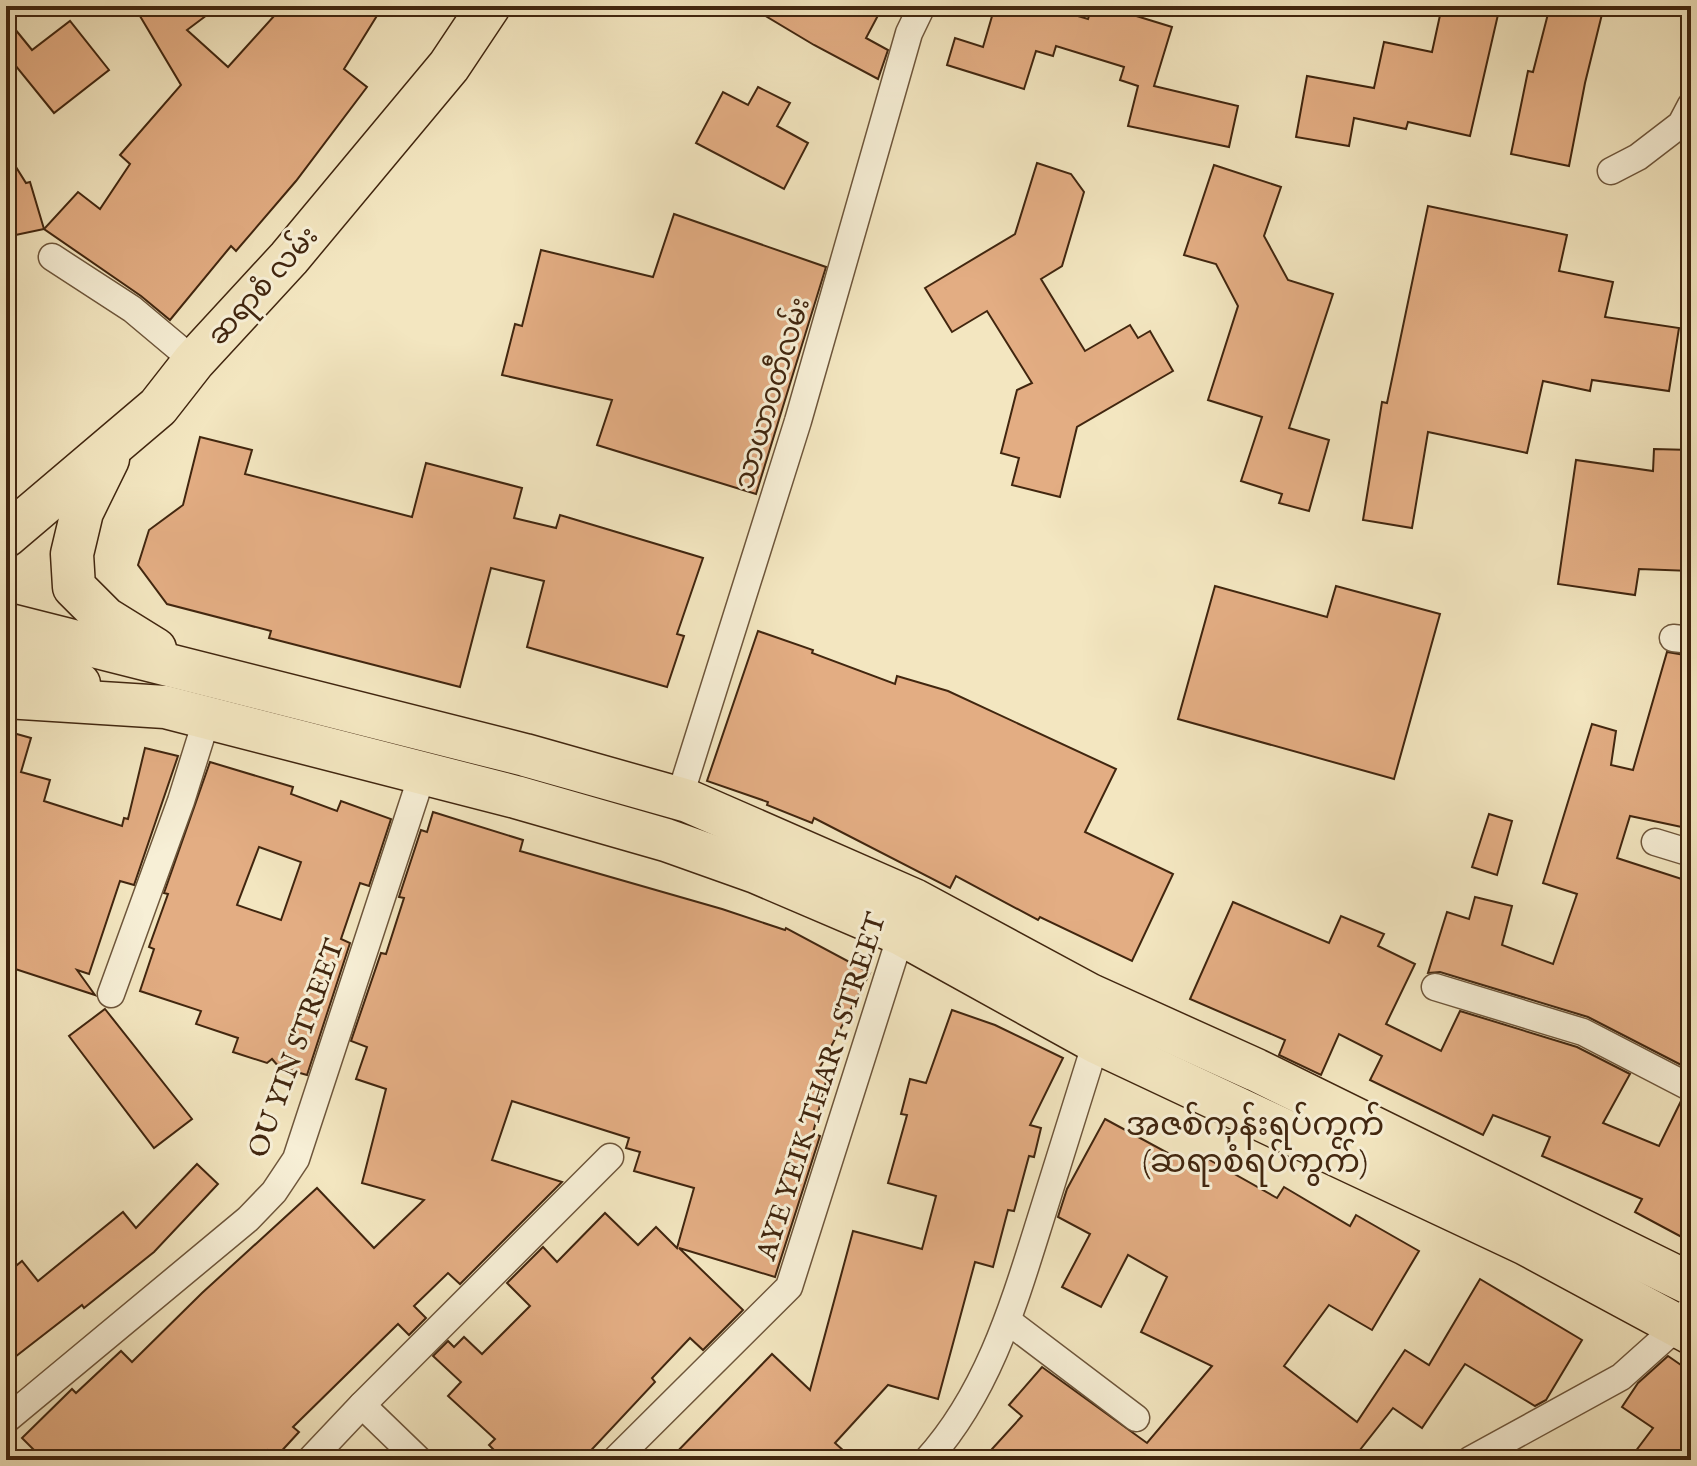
<svg xmlns="http://www.w3.org/2000/svg" width="1697" height="1466" font-family="'IM FELL English','Noto Sans Myanmar',serif">
  <style>
    .building { fill: #e3ad83; stroke: #41260f; stroke-width: 2; fill-rule: evenodd }
    .lines { fill: none; stroke-linecap: round; stroke-linejoin: round }
    .minor-casing { stroke: #6e563b; stroke-width: 29 }
    .primary-casing { stroke: #41260f; stroke-width: 45 }
    .minor { stroke: #f7efd6; stroke-width: 26 }
    .primary { stroke: #f3e6c0; stroke-width: 42 }
    .labels { text-anchor: middle; stroke-width: 6; stroke-linejoin: round; paint-order: stroke }
    .street-label { font-size: 28px; fill: #41260f; stroke: #f7efd6 }
    .quarter-label { font-size: 32px; fill: #41260f; stroke: #f7efd6 }
  </style>
  <rect width="100%" height="100%" fill="#f3e6c0"/>
  <filter id="stains"><feTurbulence type="fractalNoise" baseFrequency=".0025" numOctaves="4"/><feColorMatrix values="0 0 0 0 .2 0 0 0 0 .09 0 0 0 0 .02 0 0 0 .5 -.17"/></filter>
  <radialGradient id="worn" r=".72"><stop offset=".6" stop-color="#630" stop-opacity="0"/><stop offset="1" stop-color="#630" stop-opacity=".3"/></radialGradient>
  <!-- building -->
  <g class="building">
    <polygon points="134,6 219,6 187,30 228,67 283,6 383,6 344,69 367,87 296,181 236,251 231,246 170,320 141,296 44,229 78,192 100,209 130,164 120,155 181,85"/>
    <polygon points="749,6 883,6 866,38 888,50 878,79 814,45"/>
    <polygon points="995,6 1044,6 1088,19 1092,6 1104,6 1172,27 1154,86 1238,106 1229,147 1128,126 1138,86 1120,80 1124,67 1056,46 1053,56 1036,51 1024,89 947,65 955,38 983,47"/>
    <polygon points="1442,6 1500,6 1470,136 1408,122 1406,129 1354,118 1349,146 1296,137 1307,76 1374,88 1384,42 1432,52"/>
    <polygon points="1550,6 1604,6 1585,83 1569,166 1511,154 1528,71 1533,72"/>
    <polygon points="6,18 32,50 70,21 109,70 54,113 6,54"/>
    <polygon points="758,87 790,103 777,126 808,143 784,189 696,143 723,92 748,105"/>
    <polygon points="6,151 26,183 30,182 44,229 6,237"/>
    <polygon points="1037,163 1071,174 1084,192 1062,266 1041,279 1085,351 1130,325 1138,338 1150,331 1173,371 1077,427 1060,497 1012,485 1019,458 1001,453 1017,390 1032,383 987,311 952,332 925,288 1015,234"/>
    <polygon points="1214,165 1281,187 1264,236 1288,280 1333,294 1289,428 1329,440 1309,511 1279,503 1282,494 1241,481 1262,417 1208,400 1238,306 1216,264 1184,255"/>
    <polygon points="1428,206 1567,235 1559,271 1613,282 1605,317 1679,328 1669,391 1592,380 1590,391 1543,381 1527,453 1428,432 1412,528 1363,520 1382,402 1387,403"/>
    <polygon points="674,214 826,267 756,494 597,445 612,400 502,375 515,324 522,326 541,250 653,277"/>
    <polygon points="200,437 252,450 245,474 412,517 426,463 522,488 514,518 556,528 560,515 703,558 677,634 684,636 667,687 527,647 544,581 491,568 460,687 269,638 271,631 167,604 138,565 149,530 183,505"/>
    <polygon points="1654,449 1691,450 1691,571 1639,569 1635,595 1558,584 1576,460 1653,471"/>
    <polygon points="1215,586 1327,617 1336,586 1440,614 1394,779 1178,719"/>
    <polygon points="758,631 813,650 812,653 895,684 897,676 948,691 1116,769 1085,832 1173,874 1132,961 1040,917 1038,920 956,876 950,888 814,818 812,823 767,805 768,802 707,781"/>
    <polygon points="1667,652 1691,656 1691,829 1630,816 1617,858 1691,882 1691,1070 1588,1017 1440,972 1428,973 1447,912 1469,919 1475,897 1512,906 1502,945 1553,964 1577,894 1543,883 1592,724 1616,731 1611,765 1633,770"/>
    <polygon points="6,731 31,738 21,772 50,780 44,801 122,826 124,818 128,819 145,748 178,756 134,885 120,881 89,974 77,970 95,995 6,966"/>
    <path d="M210,762l83,25 -2,7 46,17 4,-10 50,18 -22,67 -9,-3 -19,56 9,4 -43,132 -28,-8 -7,-8 -5,4 -34,-11 5,-14 -42,-14 5,-13 -61,-20 14,-42 -5,-2 19,-53 -4,-1zM259,847l42,15 -20,58 -44,-15z"/>
    <polygon points="433,812 523,840 520,851 722,909 785,930 786,928 870,973 818,1071 828,1073 813,1133 820,1136 775,1277 679,1248 743,1310 703,1350 690,1338 652,1378 655,1382 582,1460 504,1460 489,1445 495,1439 448,1396 461,1382 433,1356 448,1341 454,1347 464,1337 482,1354 530,1306 507,1283 543,1247 557,1262 605,1213 638,1245 656,1227 677,1248 694,1188 634,1171 640,1152 626,1148 629,1138 512,1101 492,1160 562,1182 460,1284 448,1273 414,1306 426,1318 409,1335 398,1324 293,1427 299,1432 276,1457 268,1450 258,1460 44,1460 22,1438 72,1389 76,1393 121,1351 132,1362 202,1293 317,1188 374,1248 424,1200 362,1183 386,1089 356,1079 367,1047 351,1041 381,953 386,954 404,898 399,897 421,830 427,832"/>
    <polygon points="1489,814 1512,821 1497,875 1472,867"/>
    <polygon points="1233,902 1329,943 1341,916 1384,934 1378,946 1415,964 1386,1024 1441,1051 1460,1011 1577,1047 1630,1074 1603,1123 1659,1146 1681,1101 1691,1104 1691,1242 1635,1212 1642,1199 1542,1156 1550,1137 1493,1115 1483,1135 1370,1080 1382,1056 1339,1034 1321,1075 1279,1055 1285,1040 1190,999"/>
    <polygon points="105,1009 192,1119 154,1148 69,1036"/>
    <polygon points="952,1010 995,1025 1063,1058 1030,1125 1041,1128 1034,1157 1029,1156 1014,1211 1008,1210 993,1267 975,1262 938,1399 888,1385 835,1443 854,1460 669,1460 772,1354 810,1390 853,1231 922,1249 936,1196 888,1183 907,1115 901,1114 910,1079 926,1083"/>
    <polygon points="1105,1119 1199,1170 1206,1158 1277,1198 1284,1187 1350,1226 1356,1215 1419,1251 1372,1330 1329,1305 1284,1366 1357,1422 1405,1350 1429,1365 1480,1279 1582,1340 1546,1400 1535,1406 1465,1364 1422,1428 1393,1408 1352,1460 982,1460 1022,1416 1009,1405 1042,1367 1147,1443 1212,1366 1141,1332 1167,1277 1128,1255 1101,1307 1062,1287 1090,1234 1058,1217 1067,1189"/>
    <polygon points="197,1164 218,1184 154,1252 84,1308 82,1305 6,1364 6,1274 22,1261 38,1281 123,1212 136,1228"/>
    <polygon points="1668,1356 1691,1372 1691,1460 1629,1460 1653,1428 1622,1407 1638,1383"/>
  </g>
  <g class="lines">
    <!-- minor casing -->
    <g class="minor-casing">
      <g id="minor">
        <polyline points="1611,171 1638,157 1681,124 1691,105"/>
        <polyline points="52,257 132,309 194,361"/>
        <polyline points="1673,638 1691,640"/>
        <polyline points="679,799 798,421 909,33 922,6"/>
        <polyline points="1655,842 1691,853"/>
        <polyline points="1435,987 1583,1032 1691,1088"/>
        <polyline points="111,994 181,801 207,718"/>
        <polyline points="1008,1321 1136,1418"/>
        <polyline points="362,1405 419,1460"/>
        <polyline points="6,1420 248,1219 274,1192 296,1159 423,772"/>
        <polyline points="310,1460 362,1405 610,1157"/>
        <polyline points="615,1460 789,1287 905,922"/>
        <path d="M927,1460c60,-66 86,-153 112,-236 19,-61 38,-121 57,-182"/>
        <polyline points="1470,1460 1621,1377 1678,1326 1691,1308"/>
      </g>
    </g>
    <!-- primary casing -->
    <g class="primary-casing">
      <g id="primary">
        <polyline points="108,459 82,512 72,554 74,587 105,618 155,649"/>
        <polyline points="6,536 158,407 194,361 289,258 449,66 489,6"/>
        <polyline points="6,624 525,755 688,801 914,900 1090,995 1256,1070 1691,1284"/>
        <polyline points="6,663 79,684"/>
        <polyline points="6,697 165,707 516,797 666,840 756,872 901,934 1096,1042 1526,1244 1691,1333"/>
      </g>
    </g>
    <!-- minor -->
    <use href="#minor" class="minor"/>
    <!-- primary -->
    <use href="#primary" class="primary"/>
  </g>
  <g class="labels">
    <!-- street labels -->
    <g class="street-label">
      <text transform="translate(262 285) rotate(-48)" y="10">ဆရာစံ လမ်း</text>
      <text transform="translate(771 393) rotate(-73)" y="10">သာယာဝတီလမ်း</text>
      <text transform="translate(295 1048) rotate(-70)" y="10">OU YIN STREET</text>
      <text transform="translate(820 1086) rotate(-72)" y="10">AYE YEIK THAR 1 STREET</text>
    </g>
    <!-- quarter labels -->
    <g class="quarter-label">
      <text x="1255" y="1135">အဇစ်ကုန်းရပ်ကွက်<tspan x="1255" dy="37">(ဆရာစံရပ်ကွက်)</tspan></text>
    </g>
  </g>
  <!-- margin -->
  <rect width="1697" height="1466" fill="none" stroke="#f3e6c0" stroke-width="32"/>
  <rect x="8" y="8" width="1681" height="1450" fill="none" stroke="#41260f" stroke-width="4"/>
  <rect x="16" y="16" width="1665" height="1434" fill="none" stroke="#41260f" stroke-width="2"/>
  <rect width="100%" height="100%" filter="url(#stains)"/>
  <rect width="100%" height="100%" fill="url(#worn)"/>
</svg>
